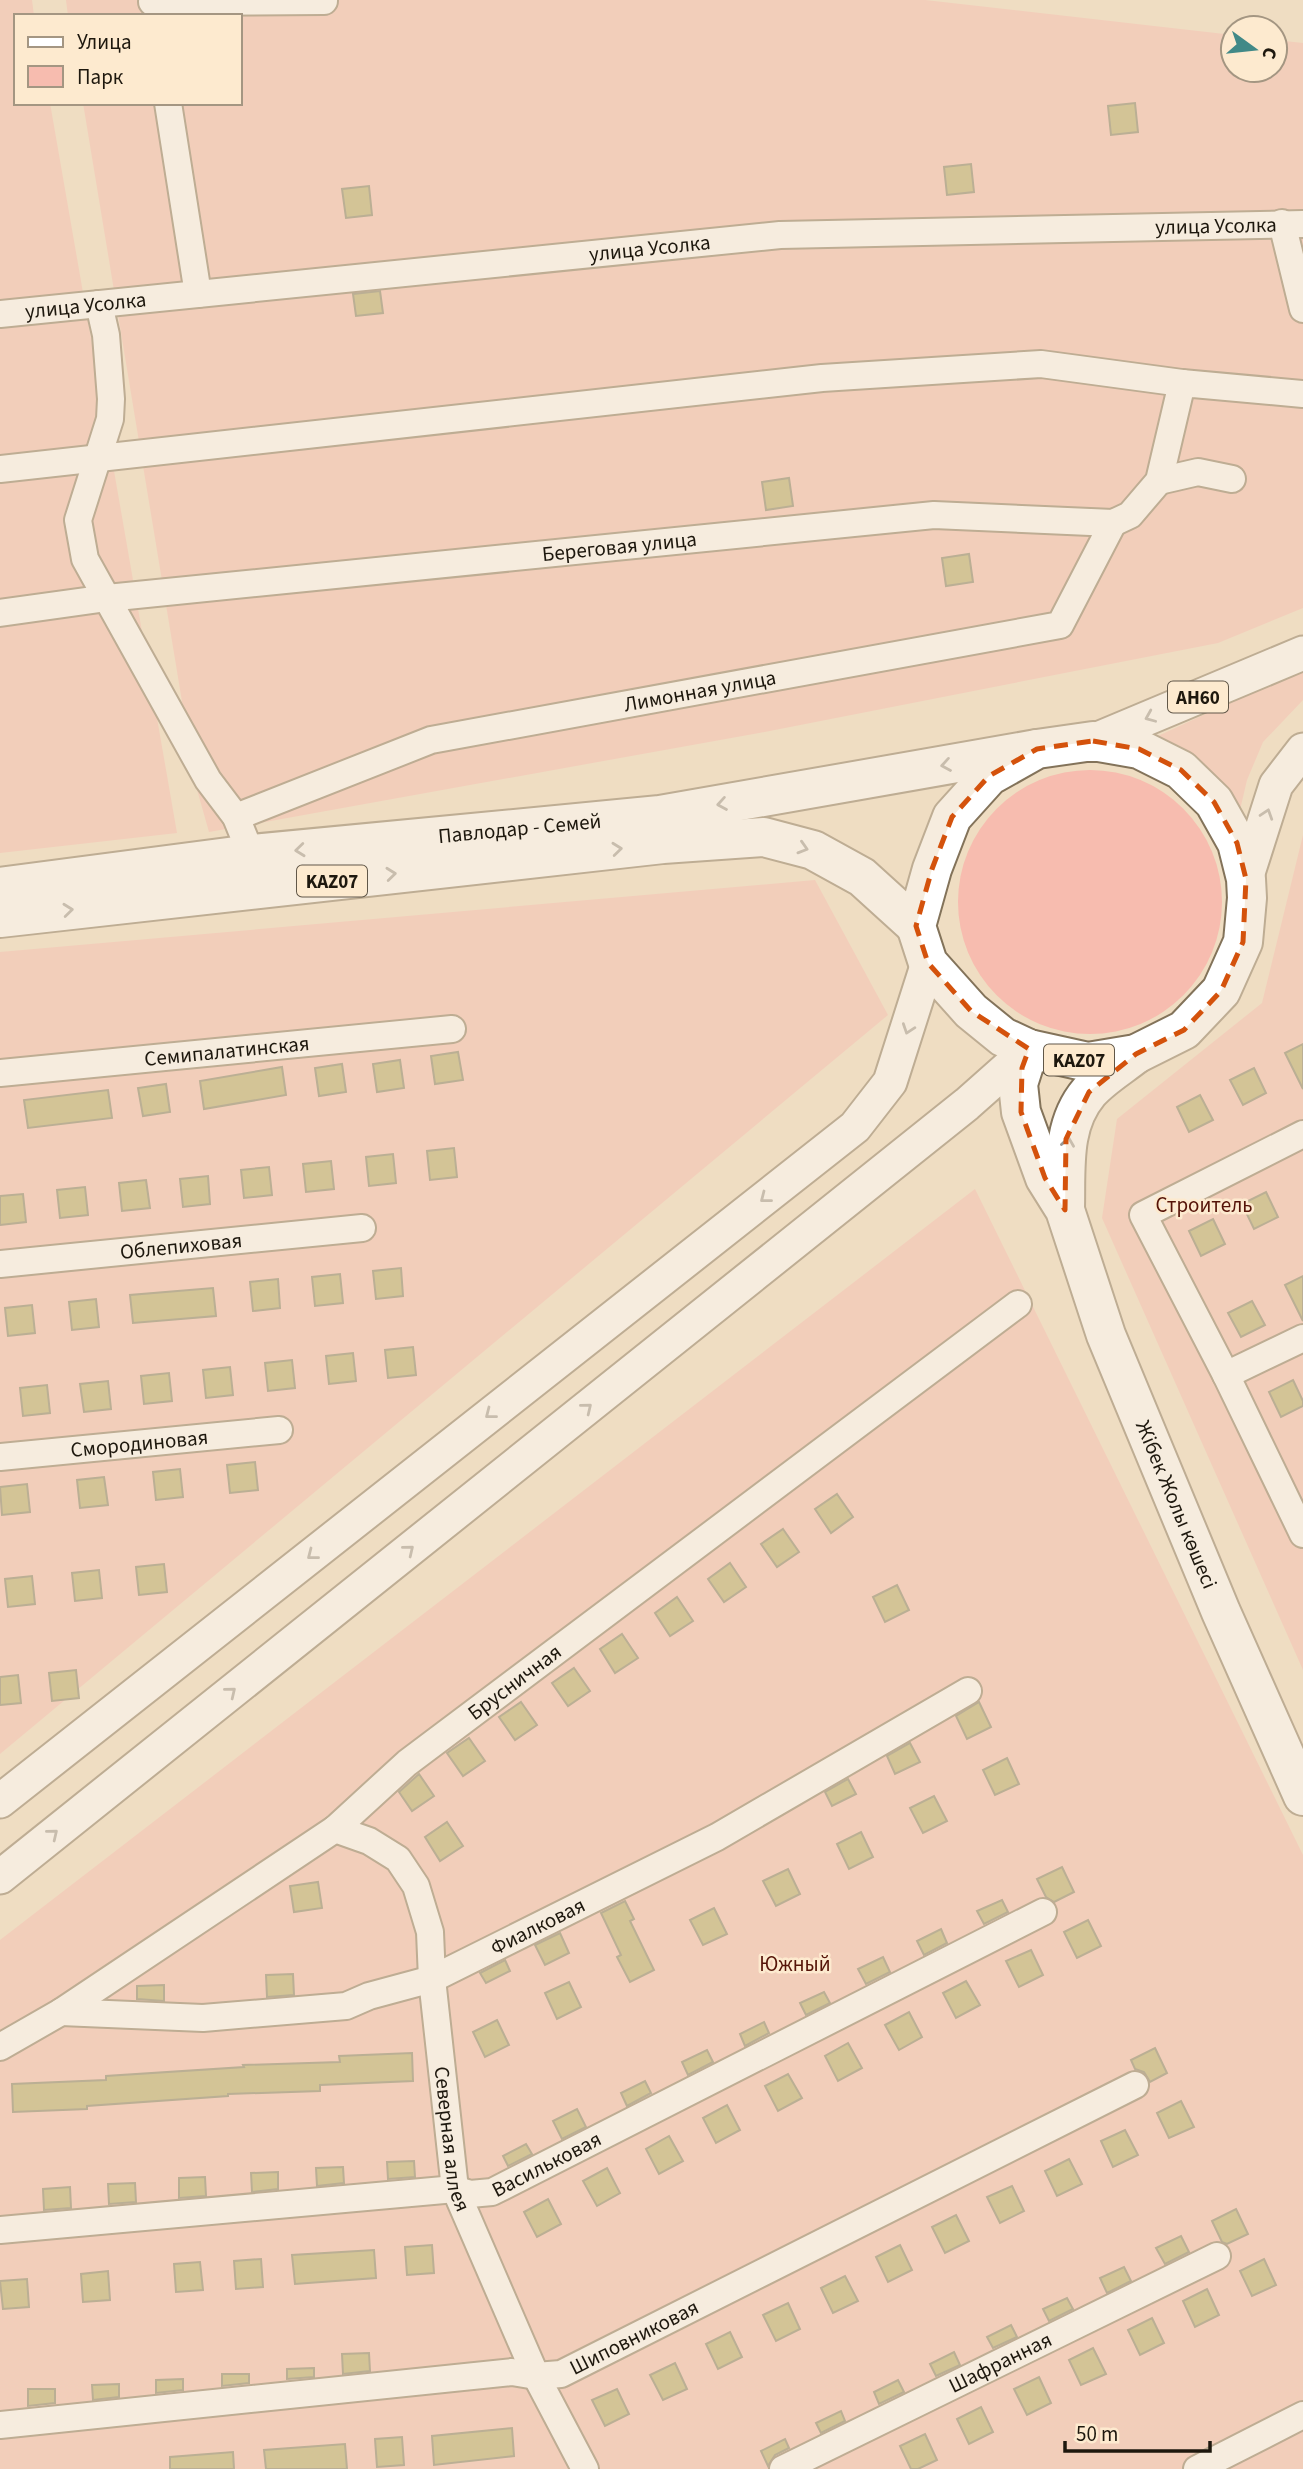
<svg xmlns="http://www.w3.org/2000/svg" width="1303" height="2469" font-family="'Source Sans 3',sans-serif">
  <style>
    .green { fill: #f7bcaf }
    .building { fill: #b1a75f; stroke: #7c785c; stroke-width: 2 }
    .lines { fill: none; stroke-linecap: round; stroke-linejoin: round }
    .minor-casing { stroke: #83735a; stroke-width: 30 }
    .major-casing { stroke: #83735a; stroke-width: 37 }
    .highway-casing { stroke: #83735a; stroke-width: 42 }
    .minor { stroke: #fff; stroke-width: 26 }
    .major { stroke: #fff; stroke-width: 33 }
    .highway { stroke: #fff; stroke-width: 38 }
    .oneway { stroke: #9a9793 }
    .marked { fill: none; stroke: #d4520c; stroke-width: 5; stroke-dasharray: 14 9; stroke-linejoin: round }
    .labels { text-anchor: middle; stroke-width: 5; stroke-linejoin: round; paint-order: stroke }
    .shield { fill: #fdeacf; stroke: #615748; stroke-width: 2 }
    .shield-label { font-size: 19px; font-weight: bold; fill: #1e180e }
    .street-label { font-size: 21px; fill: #1e180e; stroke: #fdeacf }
    .park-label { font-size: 21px; fill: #551308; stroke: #fdeacf }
  </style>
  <rect width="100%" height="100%" fill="#efddc2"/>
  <!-- green -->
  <g class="green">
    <polygon points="0,0 32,0 34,16 16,16 16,103 50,103 177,833 0,853"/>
    <polygon points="66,0 925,0 1233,35 1233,70 1275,70 1275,40 1303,43 1303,608 1218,643 759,733 209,832 196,786 83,103 240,103 240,16 68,16"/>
    <polygon points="1303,669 1303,700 1263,742 1247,780 1236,827 1145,742"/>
    <circle cx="1090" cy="902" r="132"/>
    <polygon points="1303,835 1303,1670 1102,1218 1117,1119 1262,1003"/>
    <polygon points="815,880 888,1015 0,1754 0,952"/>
    <polygon points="975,1189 1303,1855 1303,2469 0,2469 0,1940"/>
  </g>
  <!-- building -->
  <g class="building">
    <polygon points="1135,103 1138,132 1111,135 1108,106"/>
    <polygon points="971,164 974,192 947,195 944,167"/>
    <polygon points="369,186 372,215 346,218 342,189"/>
    <polygon points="380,291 383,313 356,316 353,294"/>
    <polygon points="789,478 793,506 766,510 762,482"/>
    <polygon points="969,554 973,582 946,586 942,558"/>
    <polygon points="1303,1044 1303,1089 1285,1053"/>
    <polygon points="458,1052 463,1080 435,1084 431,1056"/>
    <polygon points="400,1060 404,1088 377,1092 373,1064"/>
    <polygon points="342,1064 346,1092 319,1096 315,1068"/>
    <polygon points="282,1067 286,1095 204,1109 200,1081"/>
    <polygon points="1254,1068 1266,1093 1243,1105 1230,1080"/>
    <polygon points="166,1084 170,1112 143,1116 138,1088"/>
    <polygon points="108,1090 112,1118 28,1128 24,1100"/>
    <polygon points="1200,1095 1213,1120 1189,1132 1177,1107"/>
    <polygon points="454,1148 457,1177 430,1180 427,1151"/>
    <polygon points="393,1154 396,1183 369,1186 366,1157"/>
    <polygon points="331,1161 334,1189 306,1192 303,1164"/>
    <polygon points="269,1167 272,1195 244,1198 241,1170"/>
    <polygon points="208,1176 210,1204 183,1207 180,1179"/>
    <polygon points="146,1180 150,1208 122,1211 119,1183"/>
    <polygon points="85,1187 88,1215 60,1218 57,1190"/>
    <polygon points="1266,1192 1278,1217 1254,1229 1242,1204"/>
    <polygon points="23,1194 26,1222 0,1225 0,1196"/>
    <polygon points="1213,1219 1225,1244 1201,1256 1189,1231"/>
    <polygon points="401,1268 403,1296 376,1299 373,1271"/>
    <polygon points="340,1274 343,1303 315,1306 312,1277"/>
    <polygon points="1303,1276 1303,1321 1285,1285"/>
    <polygon points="278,1279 280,1308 253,1311 250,1282"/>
    <polygon points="213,1288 216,1316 133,1323 130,1295"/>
    <polygon points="96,1299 99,1327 72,1330 69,1302"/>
    <polygon points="1252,1301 1265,1325 1241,1337 1228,1313"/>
    <polygon points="32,1305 35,1333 8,1336 5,1308"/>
    <polygon points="413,1347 416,1375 388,1378 385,1350"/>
    <polygon points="353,1353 356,1381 329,1384 326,1356"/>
    <polygon points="292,1360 295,1388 268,1391 265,1363"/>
    <polygon points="230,1367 233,1395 206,1398 203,1370"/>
    <polygon points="169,1373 172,1401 144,1404 141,1376"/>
    <polygon points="1293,1380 1303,1401 1303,1406 1281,1417 1269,1392"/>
    <polygon points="108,1381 111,1409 84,1412 80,1384"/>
    <polygon points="47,1385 50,1413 23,1416 20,1388"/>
    <polygon points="255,1462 258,1490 230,1493 227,1465"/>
    <polygon points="180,1469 183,1497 156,1500 153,1472"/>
    <polygon points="104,1477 108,1505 80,1508 77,1480"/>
    <polygon points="27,1484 30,1512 2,1515 0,1487"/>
    <polygon points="837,1494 853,1517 831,1533 815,1509"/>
    <polygon points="783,1529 799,1552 777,1567 761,1544"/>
    <polygon points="730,1563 746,1587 724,1602 708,1579"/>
    <polygon points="164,1564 167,1592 139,1595 136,1567"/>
    <polygon points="99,1570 102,1598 75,1601 72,1573"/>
    <polygon points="32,1576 35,1604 8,1607 5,1579"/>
    <polygon points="897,1585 909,1610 885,1622 873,1597"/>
    <polygon points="677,1597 693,1621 670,1636 655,1613"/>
    <polygon points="622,1634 638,1658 615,1673 600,1649"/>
    <polygon points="574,1668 590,1691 568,1706 552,1683"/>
    <polygon points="76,1670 79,1698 52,1701 49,1673"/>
    <polygon points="18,1675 21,1703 0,1705 0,1677"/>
    <polygon points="521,1702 537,1725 515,1740 499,1717"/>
    <polygon points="979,1702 991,1727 967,1739 956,1716"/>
    <polygon points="469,1738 485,1761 463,1776 447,1753"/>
    <polygon points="910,1743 920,1762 895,1774 887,1756"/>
    <polygon points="1007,1758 1019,1784 995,1795 983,1770"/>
    <polygon points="419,1774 434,1796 412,1811 399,1792"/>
    <polygon points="848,1779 856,1794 832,1806 825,1792"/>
    <polygon points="934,1796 947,1821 923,1833 910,1808"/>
    <polygon points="447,1822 463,1846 440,1861 425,1837"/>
    <polygon points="861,1832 873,1857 849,1869 837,1844"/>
    <polygon points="1062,1867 1074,1892 1054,1902 1046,1897 1037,1879"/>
    <polygon points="788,1869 800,1894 776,1906 763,1881"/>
    <polygon points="318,1882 322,1908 294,1912 290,1886"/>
    <polygon points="1002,1900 1008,1912 984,1924 977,1911"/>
    <polygon points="625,1901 634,1919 630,1921 654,1970 630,1982 617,1957 621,1955 601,1913"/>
    <polygon points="714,1908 727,1934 703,1945 690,1920"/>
    <polygon points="1088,1920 1101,1946 1077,1958 1064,1932"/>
    <polygon points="941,1929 947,1943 924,1955 917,1941"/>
    <polygon points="560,1933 569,1953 545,1965 535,1945"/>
    <polygon points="1031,1950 1043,1975 1019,1987 1006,1961"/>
    <polygon points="883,1957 890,1972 866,1984 858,1969"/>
    <polygon points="505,1960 510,1971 486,1983 480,1973"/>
    <polygon points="293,1974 294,1995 267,1997 266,1975"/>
    <polygon points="966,1981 980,2005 956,2018 943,1993"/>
    <polygon points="569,1982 581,2007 557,2019 545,1993"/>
    <polygon points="164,1985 164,2001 137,1999 137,1986"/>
    <polygon points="824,1992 830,2003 806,2015 800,2003"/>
    <polygon points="909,2012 922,2037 899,2050 885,2025"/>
    <polygon points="497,2020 509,2045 485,2057 473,2032"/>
    <polygon points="764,2022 769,2033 745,2046 740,2034"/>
    <polygon points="848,2043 862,2068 838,2081 825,2056"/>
    <polygon points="1155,2048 1167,2073 1150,2082 1144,2072 1135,2069 1131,2060"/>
    <polygon points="707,2050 713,2062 688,2075 682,2062"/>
    <polygon points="412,2053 413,2081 320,2085 320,2091 228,2094 228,2096 87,2106 87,2109 13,2112 12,2084 106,2080 106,2076 244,2067 243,2065 340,2062 339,2056"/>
    <polygon points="788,2074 802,2098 778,2111 765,2086"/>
    <polygon points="645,2081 651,2093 627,2106 621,2093"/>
    <polygon points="1181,2101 1194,2127 1169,2138 1157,2113"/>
    <polygon points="727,2105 740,2130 716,2143 703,2118"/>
    <polygon points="577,2109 586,2127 562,2139 553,2121"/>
    <polygon points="1125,2130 1138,2155 1113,2167 1101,2141"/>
    <polygon points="669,2136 683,2161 659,2174 646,2149"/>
    <polygon points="526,2144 532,2154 508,2166 503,2156"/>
    <polygon points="1069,2159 1082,2184 1057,2196 1045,2171"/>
    <polygon points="414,2161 415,2177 388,2179 387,2162"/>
    <polygon points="343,2167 344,2183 317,2186 316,2168"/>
    <polygon points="607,2168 620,2193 597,2206 583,2181"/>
    <polygon points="278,2172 278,2189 252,2192 251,2173"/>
    <polygon points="205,2177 206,2196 179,2198 179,2178"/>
    <polygon points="135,2183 136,2202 109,2204 108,2184"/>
    <polygon points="1012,2186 1024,2211 1000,2223 987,2197"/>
    <polygon points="70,2187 71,2208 44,2210 43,2189"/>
    <polygon points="548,2199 561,2224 537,2237 524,2212"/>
    <polygon points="1236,2209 1248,2234 1227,2244 1222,2242 1212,2221"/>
    <polygon points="956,2215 969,2241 945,2253 932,2227"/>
    <polygon points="1181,2236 1189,2252 1165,2264 1156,2248"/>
    <polygon points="432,2245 434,2273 407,2275 405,2247"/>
    <polygon points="900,2245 912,2270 888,2282 876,2257"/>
    <polygon points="374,2250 376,2278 295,2284 292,2255"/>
    <polygon points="261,2259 263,2287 236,2289 234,2261"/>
    <polygon points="1264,2259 1276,2285 1252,2296 1240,2271"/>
    <polygon points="200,2262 203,2290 176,2292 174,2264"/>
    <polygon points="1124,2267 1131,2281 1107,2293 1100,2278"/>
    <polygon points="108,2271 110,2300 83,2302 81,2274"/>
    <polygon points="845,2276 858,2301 833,2313 821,2288"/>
    <polygon points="27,2279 29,2307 3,2309 0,2281"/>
    <polygon points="1207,2289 1219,2315 1195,2327 1183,2301"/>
    <polygon points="1067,2298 1073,2309 1049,2321 1043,2309"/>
    <polygon points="788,2303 800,2329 776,2341 763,2315"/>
    <polygon points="1152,2318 1164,2343 1140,2355 1128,2330"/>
    <polygon points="1011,2325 1017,2337 993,2348 987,2337"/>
    <polygon points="730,2332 742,2357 718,2369 706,2344"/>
    <polygon points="1093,2348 1106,2374 1081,2385 1069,2360"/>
    <polygon points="954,2352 960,2365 936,2376 930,2364"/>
    <polygon points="369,2353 370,2371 343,2374 342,2354"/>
    <polygon points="675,2363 687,2389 663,2400 650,2375"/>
    <polygon points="314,2368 314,2377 287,2379 287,2369"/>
    <polygon points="222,2374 249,2374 249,2383 222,2386"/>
    <polygon points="1039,2377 1051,2403 1027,2415 1014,2389"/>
    <polygon points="183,2379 183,2390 156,2393 156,2380"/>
    <polygon points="898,2380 904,2392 879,2404 874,2392"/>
    <polygon points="119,2384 119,2397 93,2400 92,2385"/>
    <polygon points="28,2389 55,2389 55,2403 28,2406"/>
    <polygon points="617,2389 629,2414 605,2426 592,2400"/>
    <polygon points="981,2407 993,2432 969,2444 957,2419"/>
    <polygon points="841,2411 845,2421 821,2433 816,2423"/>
    <polygon points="512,2428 514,2456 434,2465 432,2436"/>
    <polygon points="925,2434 937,2460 918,2469 911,2469 900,2446"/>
    <polygon points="402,2437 404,2465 377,2467 375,2439"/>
    <polygon points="785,2439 789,2448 775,2455 768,2466 761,2451"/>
    <polygon points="345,2444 347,2469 266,2469 264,2450"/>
    <polygon points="233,2452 234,2469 170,2469 170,2457"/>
  </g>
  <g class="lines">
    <!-- minor casing -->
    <g class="minor-casing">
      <g id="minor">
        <polyline points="152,2 324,1"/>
        <polyline points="168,103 198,294"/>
        <polyline points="1282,223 1303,309"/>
        <polyline points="99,304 106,335 111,399 110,419 78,520 85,559 208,780 236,817 251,854"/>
        <path id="s1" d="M0,314l780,-79 523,-11"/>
        <polyline points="0,469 822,378 1041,364 1182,383"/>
        <polyline points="1159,481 1198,472 1232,479"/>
        <path id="s2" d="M0,613l107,-15 827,-83 179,8 17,-8 29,-34 23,-98 121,11"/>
        <path id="s3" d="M236,817l195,-77 629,-115 53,-102"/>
        <path id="s4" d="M0,1073l452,-44"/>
        <polyline points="1303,1134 1143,1215 1226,1375 1303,1534"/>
        <path id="s5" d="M0,1264l362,-36"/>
        <polyline points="1226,1375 1303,1338"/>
        <path id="s6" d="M0,1457l279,-27"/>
        <path id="s7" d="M335,1829l34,12 29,18 18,27 14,46 2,47 23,210 81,187 49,93"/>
        <path id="s8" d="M61,2012l142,6 143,-12 23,-10 63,-17 285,-142 251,-146"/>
        <path id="s9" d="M0,2047l61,-35 274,-183 72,-66 611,-459"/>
        <path id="s10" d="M0,2230l455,-41 15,5 22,-2 551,-280"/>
        <path id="s11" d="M0,2425l512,-53 24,4 25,-2 574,-289"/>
        <path id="s12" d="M783,2469l434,-213"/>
        <polyline points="1197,2469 1303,2415"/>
      </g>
    </g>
    <!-- major casing -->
    <g class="major-casing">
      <g id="major">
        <polyline points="1093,741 1303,653"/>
        <polyline points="1246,879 1276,785 1303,750"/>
        <polyline points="0,1801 855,1127 890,1082 928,963"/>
        <polyline points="0,1877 967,1104 1029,1049"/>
      </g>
    </g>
    <!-- highway casing -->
    <g class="highway-casing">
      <g id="highway">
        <polygon points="1093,741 1139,749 1181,770 1214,802 1237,843 1246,879 1247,898 1243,942 1221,991 1184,1030 1136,1054 1088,1062 1029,1049 1003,1037 971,1011 928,963 916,926 932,869 952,817 989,776 1037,749"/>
        <path id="s13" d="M0,887l251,-33 409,-39 377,-66"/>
        <polyline points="0,918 663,844 764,837 813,850 862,877 916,926"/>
        <path id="s14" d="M1029,1049l-11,35 3,28 24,66 20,32 41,125 115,277 82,184"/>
        <path d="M1065,1208c1,-40 -4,-83 24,-116 12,-14 32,-26 47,-38"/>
      </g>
    </g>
    <!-- minor -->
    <use href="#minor" class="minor"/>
    <!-- major -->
    <use href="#major" class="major"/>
    <!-- highway -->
    <use href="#highway" class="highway"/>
  </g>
  <!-- one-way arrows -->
  <defs><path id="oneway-chevron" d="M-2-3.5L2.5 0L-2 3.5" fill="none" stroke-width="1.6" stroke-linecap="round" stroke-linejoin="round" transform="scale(1.75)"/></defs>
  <g class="oneway">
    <use href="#oneway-chevron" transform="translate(1150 717) rotate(157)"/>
    <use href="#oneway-chevron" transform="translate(946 765) rotate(170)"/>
    <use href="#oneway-chevron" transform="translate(722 804) rotate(170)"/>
    <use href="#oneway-chevron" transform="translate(1267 814) rotate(-72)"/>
    <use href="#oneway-chevron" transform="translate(803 848) rotate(17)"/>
    <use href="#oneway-chevron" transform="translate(617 849) rotate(-6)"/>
    <use href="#oneway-chevron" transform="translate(300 850) rotate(174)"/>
    <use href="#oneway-chevron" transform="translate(391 874) rotate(-6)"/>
    <use href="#oneway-chevron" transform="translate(68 910) rotate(-6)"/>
    <use href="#oneway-chevron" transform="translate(908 1029) rotate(109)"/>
    <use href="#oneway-chevron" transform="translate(1068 1142) rotate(-82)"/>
    <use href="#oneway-chevron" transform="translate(765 1198) rotate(142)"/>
    <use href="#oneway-chevron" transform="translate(587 1408) rotate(-39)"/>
    <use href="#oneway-chevron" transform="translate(490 1414) rotate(142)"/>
    <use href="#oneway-chevron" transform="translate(409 1550) rotate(-39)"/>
    <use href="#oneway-chevron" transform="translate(312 1555) rotate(142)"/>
    <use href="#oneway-chevron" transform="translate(231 1692) rotate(-39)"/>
    <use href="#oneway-chevron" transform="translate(53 1834) rotate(-39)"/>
  </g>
  <!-- marked area -->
  <path d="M0 0H1303V2469H0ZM1093,741l46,8 42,21 33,32 23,41 9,36 -3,63 -22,49 -37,39 -48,24 -47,38 -23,47 -1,71 -20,-32 -24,-66 1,-44 7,-19 -58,-38 -43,-48 -12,-37 16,-57 20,-52 37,-41 48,-27z" fill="#efddc2" fill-opacity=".55" fill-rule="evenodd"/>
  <path class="marked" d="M1093,741l46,8 42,21 33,32 23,41 9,36 -3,63 -22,49 -37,39 -48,24 -47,38 -23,47 -1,71 -20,-32 -24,-66 1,-44 7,-19 -58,-38 -43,-48 -12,-37 16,-57 20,-52 37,-41 48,-27z"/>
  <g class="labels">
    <!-- shield labels -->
    <g class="shield">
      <rect x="1168" y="681.5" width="60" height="31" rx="5"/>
      <rect x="297" y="865.5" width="70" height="31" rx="5"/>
      <rect x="1044" y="1044.5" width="70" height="31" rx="5"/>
    </g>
    <g class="shield-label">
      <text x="1198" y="704">АН60</text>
      <text x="332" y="888">KAZ07</text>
      <text x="1079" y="1067">KAZ07</text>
    </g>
    <!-- street labels -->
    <g class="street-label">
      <text dy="7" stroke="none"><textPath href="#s1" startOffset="1220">улица Усолка</textPath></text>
      <text dy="7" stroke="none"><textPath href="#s1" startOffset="653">улица Усолка</textPath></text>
      <text dy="7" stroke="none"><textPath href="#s1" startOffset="86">улица Усолка</textPath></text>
      <text dy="7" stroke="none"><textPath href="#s2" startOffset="623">Береговая улица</textPath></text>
      <text dy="7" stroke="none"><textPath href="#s3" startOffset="483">Лимонная улица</textPath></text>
      <text dy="7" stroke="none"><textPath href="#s13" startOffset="523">Павлодар - Семей</textPath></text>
      <text dy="7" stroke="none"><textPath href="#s4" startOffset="228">Семипалатинская</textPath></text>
      <text dy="7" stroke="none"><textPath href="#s5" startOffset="182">Облепиховая</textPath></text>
      <text dy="7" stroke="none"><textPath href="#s6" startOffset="140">Смородиновая</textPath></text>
      <text dy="7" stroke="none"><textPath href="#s14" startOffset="488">Жібек Жолы көшесі</textPath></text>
      <text dy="7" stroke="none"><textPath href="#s9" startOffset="632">Брусничная</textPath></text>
      <text dy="7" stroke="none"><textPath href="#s8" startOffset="494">Фиалковая</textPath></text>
      <text dy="7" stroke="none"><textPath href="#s7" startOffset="359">Северная аллея</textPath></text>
      <text dy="7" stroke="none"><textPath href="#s10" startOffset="556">Васильковая</textPath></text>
      <text dy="7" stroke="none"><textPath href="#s11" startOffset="646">Шиповниковая</textPath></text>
      <text dy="7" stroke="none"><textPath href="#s12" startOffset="242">Шафранная</textPath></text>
    </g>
    <!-- park labels -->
    <g class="park-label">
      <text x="1204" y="1212">Строитель</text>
      <text x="795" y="1971">Южный</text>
    </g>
  </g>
  <!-- legend -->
  <rect x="14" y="14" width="228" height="91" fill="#fdeacf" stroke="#a49682" stroke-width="2"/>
  <rect x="28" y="37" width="35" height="10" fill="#ffffff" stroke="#a49682" stroke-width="2"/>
  <text x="77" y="49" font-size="21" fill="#1e180e">Улица</text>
  <rect x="28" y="66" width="35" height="21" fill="#f7bcaf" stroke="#a49682" stroke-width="2"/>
  <text x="77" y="84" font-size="21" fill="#1e180e">Парк</text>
  <!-- north arrow -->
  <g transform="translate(1254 49) rotate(105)"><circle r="33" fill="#fdeacf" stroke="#a49682" stroke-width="2"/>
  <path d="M0-5L12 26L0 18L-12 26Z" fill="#418987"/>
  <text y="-10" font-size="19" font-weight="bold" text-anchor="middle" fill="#1e180e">С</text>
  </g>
  <!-- scale -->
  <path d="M1065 2441v10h145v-10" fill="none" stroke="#1e180e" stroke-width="3.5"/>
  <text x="1076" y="2441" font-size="21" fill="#1e180e" stroke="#fdeacf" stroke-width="5" paint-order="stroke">50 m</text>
</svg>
